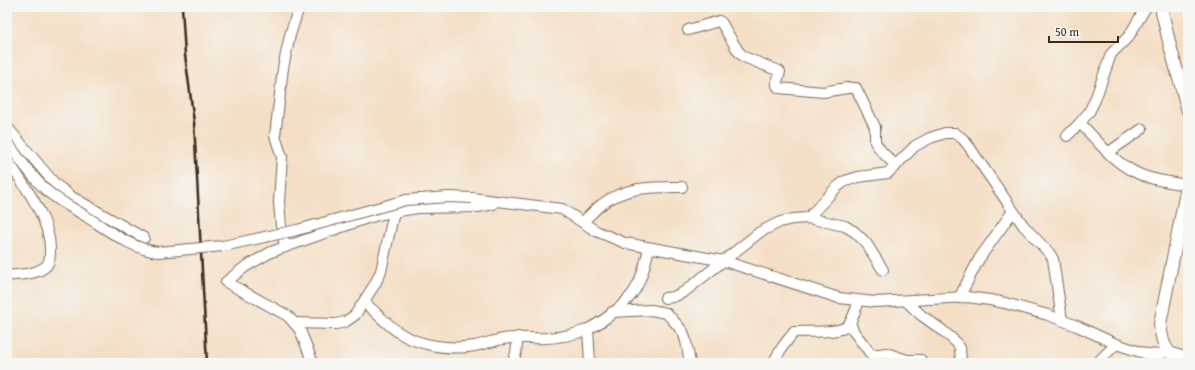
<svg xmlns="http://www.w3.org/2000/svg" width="1195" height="370" font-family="'Gentium Book Plus',serif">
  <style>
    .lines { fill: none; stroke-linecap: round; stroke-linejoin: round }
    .minor-casing { stroke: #7c6959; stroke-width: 12 }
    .major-casing { stroke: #7c6959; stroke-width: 14 }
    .minor { stroke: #fff; stroke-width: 10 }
    .major { stroke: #fff; stroke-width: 12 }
    .rail { stroke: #3b2a1e; stroke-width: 2.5 }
    .minor-bridge-casing { stroke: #7c6959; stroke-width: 12; stroke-linecap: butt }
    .minor-bridge { stroke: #fff; stroke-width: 10 }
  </style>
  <rect width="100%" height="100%" fill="#f6f6f2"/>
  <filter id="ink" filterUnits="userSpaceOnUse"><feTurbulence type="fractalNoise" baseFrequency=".025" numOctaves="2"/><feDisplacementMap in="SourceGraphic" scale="8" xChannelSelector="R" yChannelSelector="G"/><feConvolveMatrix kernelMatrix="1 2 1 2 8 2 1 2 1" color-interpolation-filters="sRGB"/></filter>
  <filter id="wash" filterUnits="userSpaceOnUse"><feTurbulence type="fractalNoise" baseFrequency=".012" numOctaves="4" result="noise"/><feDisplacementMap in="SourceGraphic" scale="16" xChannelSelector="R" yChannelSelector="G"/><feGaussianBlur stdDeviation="0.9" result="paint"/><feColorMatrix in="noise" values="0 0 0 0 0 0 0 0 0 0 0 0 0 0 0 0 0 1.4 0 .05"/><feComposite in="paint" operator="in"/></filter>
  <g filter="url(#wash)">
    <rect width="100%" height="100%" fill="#f4dfc6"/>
  </g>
  <g filter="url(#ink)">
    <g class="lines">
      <!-- minor casing -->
      <g class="minor-casing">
        <g id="minor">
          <path d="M688,30l31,-9 2,1 17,29 6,6 35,14 1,1c-1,6 -6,12 -1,16l44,4 24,-4h9l19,39v15l6,9 15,15"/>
          <path d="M1080,123c16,16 32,38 53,48 16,9 37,11 54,14"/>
          <polyline points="7,127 55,184 72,197 144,238"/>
          <polyline points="1067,136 1079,124 1089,112 1095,100 1111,54 1129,36 1146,7"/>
          <polyline points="1109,152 1142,129"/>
          <path d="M7,159c17,27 45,61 43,94 0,4 -1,11 -5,14 -10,8 -25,7 -38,9"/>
          <polyline points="472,198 562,209 596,231 625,243 724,261 839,298 875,302 967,297 990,300 1005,303 1048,315 1077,326 1116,344 1147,354 1158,355 1168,351"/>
          <polyline points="808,218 836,188 845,181 858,177 888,173 915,146 930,138 945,133 955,133 963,139 970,148 1023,225 1050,254 1053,259 1062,320"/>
          <path d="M582,222c7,-5 12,-12 19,-17 24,-19 52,-18 81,-18"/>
          <polyline points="285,247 281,226 279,202 282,157 275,136 283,68 290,35 299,7"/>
          <polyline points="665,298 673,297 684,292 760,232 780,222 793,219 808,218 845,226 855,232 866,243 883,270"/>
          <polyline points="959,298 979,259 1013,211"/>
          <polyline points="906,301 921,315 942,330 957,343 960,348 961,363"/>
          <path d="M364,302c11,10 22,21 34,30 21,14 52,18 77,14 13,-3 25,-8 38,-8 11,-1 22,1 34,0 13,-1 29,-3 41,-9 15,-7 40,-26 48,-41 7,-12 10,-27 13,-40"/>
          <polyline points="612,312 651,310 666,313 672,319 683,332 686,341 690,363"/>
          <polyline points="294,323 336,324 345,322 355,315 375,284 381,271 394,212"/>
          <polyline points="850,323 854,332 874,358 876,363"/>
          <polyline points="588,329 590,363"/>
          <polyline points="872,355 886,353 907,360 921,360"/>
          <polyline points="313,363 300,330 288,316 226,282 245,267 271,252 367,218 387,213 417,208 478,207 493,204"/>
          <polyline points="513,363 516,353 518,337"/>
          <path d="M773,363l10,-17 11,-14c12,-1 45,2 53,-6 6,-5 9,-18 12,-25"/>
          <polyline points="1097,363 1116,344"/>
        </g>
      </g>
      <!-- major casing -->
      <g class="major-casing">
        <g id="major">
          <polyline points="1161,7 1170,46 1188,111"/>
          <path d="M1188,182l-28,142c1,9 3,25 12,30 5,2 11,3 16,5"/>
        </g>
      </g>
      <!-- minor -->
      <use href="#minor" class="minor"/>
      <!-- major -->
      <use href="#major" class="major"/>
      <!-- rail -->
      <polyline class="rail" points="182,7 185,55 194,122 207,363"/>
      <!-- minor-bridge casing -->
      <g class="minor-bridge-casing">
        <path id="minor-bridge" d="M7,142c12,16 24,34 39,48 12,11 27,18 41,27 21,13 45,32 71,35l65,-6 74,-16 109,-30 43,-3 23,1"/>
      </g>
      <!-- minor-bridge -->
      <use href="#minor-bridge" class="minor-bridge"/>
    </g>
  </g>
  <!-- margin -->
  <rect width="1195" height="370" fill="none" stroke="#f6f6f2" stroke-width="24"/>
  <!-- scale -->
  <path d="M1049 36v6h69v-6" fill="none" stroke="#3b2a1e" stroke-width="2"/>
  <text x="1055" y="36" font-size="12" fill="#3b2a1e" stroke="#f6f6f2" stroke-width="3" paint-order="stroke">50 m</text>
</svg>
